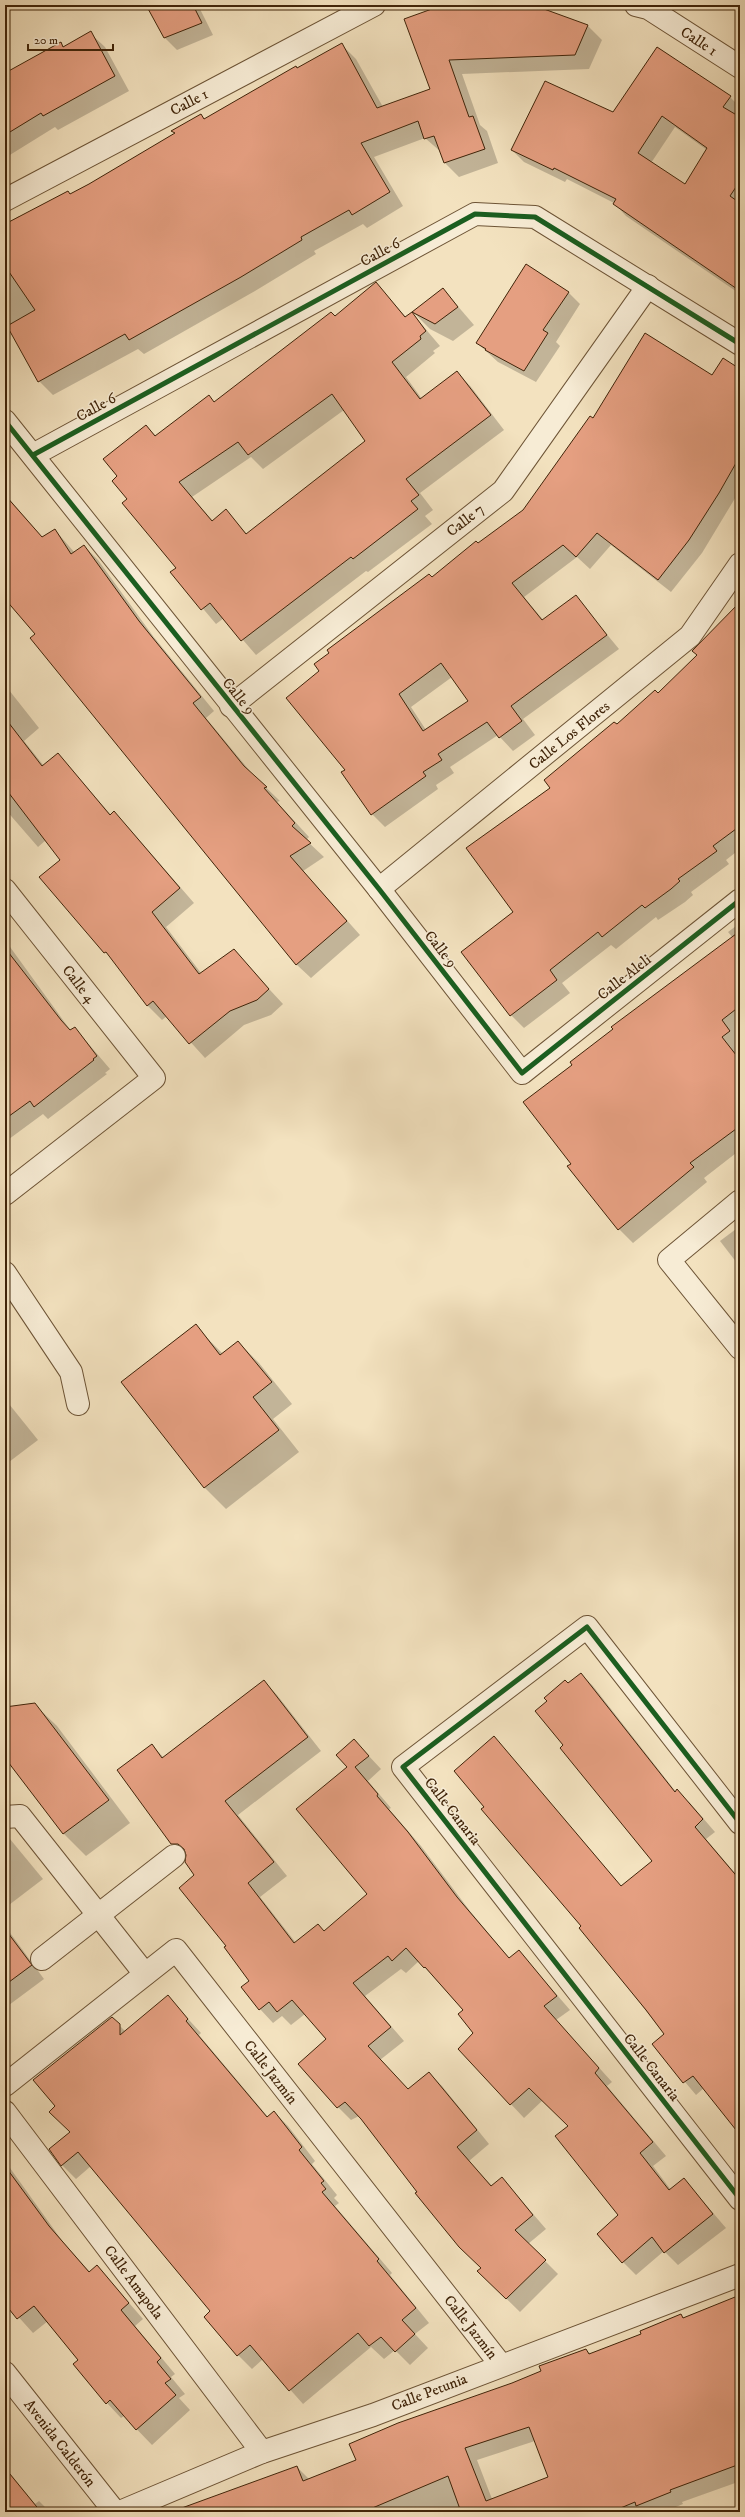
<svg xmlns="http://www.w3.org/2000/svg" width="745" height="2517" font-family="'IM FELL DW Pica',serif">
  <style>
    .shadow { fill: #0003; fill-rule: evenodd }
    .building { fill: #e59f81; stroke: #402409; fill-rule: evenodd }
    .lines { fill: none; stroke-linecap: round; stroke-linejoin: round }
    .minor-casing { stroke: #6d5436; stroke-width: 24 }
    .minor { stroke: #f7ecd5; stroke-width: 22 }
    .cycleway-casing { stroke: #f7ecd5; stroke-width: 8 }
    .cycleway { stroke: #1b5e20; stroke-width: 5 }
    .labels { text-anchor: middle; stroke-width: 3; stroke-linejoin: round; paint-order: stroke }
    .street-label { font-size: 15px; fill: #402409; stroke: #f7ecd5 }
  </style>
  <rect width="100%" height="100%" fill="#f3e2bf"/>
  <filter id="stains"><feTurbulence type="fractalNoise" baseFrequency=".005" numOctaves="4"/><feColorMatrix values="0 0 0 0 .2 0 0 0 0 .09 0 0 0 0 .02 0 0 0 .5 -.17"/></filter>
  <radialGradient id="worn" r=".72"><stop offset=".6" stop-color="#630" stop-opacity="0"/><stop offset="1" stop-color="#630" stop-opacity=".3"/></radialGradient>
  <!-- shadow -->
  <g class="shadow">
    <polygon points="21,5 60,5 52,10 25,9"/>
    <polygon points="148,5 198,5 213,35 177,50 165,38"/>
    <polygon points="269,5 282,5 274,10"/>
    <polygon points="477,5 530,5 588,26 602,40 589,69 462,74 480,125 487,131 498,163 459,177 445,163 441,152 425,138 374,157 403,206 367,228 363,224 314,251 316,254 255,291 144,354 138,349 53,395 39,381 8,326 5,328 5,225 19,216 21,218 89,185 176,134 201,115 205,119 342,45 356,59 383,107 432,89"/>
    <polygon points="90,33 105,47 129,91 58,130 55,127 5,158 5,74 60,43 64,47"/>
    <path d="M657,48l73,49 10,10v187l-114,-78 -12,-13 -47,-24 -2,3 -41,-20 -12,-12 102,-37zM675,127l32,23 -22,36 -34,-23z"/>
    <path d="M376,284l30,33 6,-4 28,33 -7,5 2,2 -29,24 16,22 35,-27 14,15 33,43 -84,63 13,17 -8,6 7,8 -64,48 -2,-1 -110,84 -32,-37 -8,6 -44,-52 5,-4 -49,-69 -10,-23 28,-50 10,10 53,-39 6,6 120,-86zM344,410l22,31 -119,93 -21,-23 -13,10 -21,-24 59,-40 12,12z"/>
    <polygon points="443,289 474,325 453,341 430,329 413,312"/>
    <polygon points="568,292 580,304 556,342 560,346 536,382 498,362 477,343"/>
    <path d="M740,370v120l-38,63 -31,39 -60,-47 -21,24 -13,-12 -53,40 20,24 32,-24 43,52 -96,70 12,16 -22,16 -15,-16 -48,32 4,6 -18,12 2,4 -53,38 -13,-13 -25,-44 85,-192 91,-67 70,-92 119,-42zM452,677l17,24 -43,29 -15,-23z"/>
    <polygon points="5,494 43,538 55,530 75,553 84,546 98,560 153,636 214,711 206,718 254,776 280,801 277,802 309,837 306,840 324,857 303,871 360,935 311,978 297,965 32,638 37,634 5,598"/>
    <polygon points="740,603 740,849 726,860 729,864 691,892 693,895 685,902 658,920 656,917 616,949 611,945 562,983 570,993 524,1028 511,1015 514,912 551,788 617,725 658,694 698,656"/>
    <polygon points="5,685 39,728 24,741 44,766 58,754 111,815 114,813 128,827 194,903 166,927 201,973 234,951 283,1004 271,1015 244,1025 205,1058 167,1016 162,1020 147,1005 115,963 41,877 61,860 46,840 38,847 5,809"/>
    <polygon points="740,923 740,1150 704,1178 707,1182 633,1243 619,1229 569,1167 572,1164 574,1065 733,938 728,932"/>
    <polygon points="5,940 71,1031 75,1028 110,1069 105,1073 107,1074 48,1119 43,1114 5,1142"/>
    <polygon points="740,1226 740,1267 720,1241"/>
    <polygon points="195,1326 223,1354 238,1342 259,1363 292,1404 273,1419 299,1452 226,1509 205,1488 122,1383"/>
    <polygon points="5,1399 38,1440 5,1465"/>
    <polygon points="5,1499 10,1506 5,1509"/>
    <polygon points="581,1674 593,1686 676,1792 690,1803 715,1832 706,1839 740,1879 740,2134 704,2088 696,2095 653,2044 665,2035 581,1928 583,1926 485,1807 494,1737 622,1887 653,1861 565,1745 568,1685"/>
    <polygon points="264,1681 277,1695 321,1751 238,1815 287,1876 260,1897 296,1943 325,1932 368,1894 298,1810 367,1754 381,1769 368,1781 391,1808 389,1809 421,1846 470,1911 510,1959 519,1951 570,2010 556,2020 612,2082 607,2086 666,2156 653,2166 671,2190 684,2179 726,2228 678,2265 664,2251 636,2275 623,2262 620,2215 570,2126 543,2100 524,2118 459,2049 474,2033 464,2011 419,1961 406,1973 401,1969 365,1996 404,2041 380,2060 408,2090 429,2073 442,2086 489,2144 469,2161 492,2186 502,2178 546,2229 528,2244 558,2274 520,2312 478,2271 482,2268 418,2192 359,2116 351,2120 338,2107 328,2040 305,2014 291,2025 282,2016 273,2023 260,2009 251,1981 227,1946 196,1875 186,1857 172,1843 152,1745 164,1758"/>
    <polygon points="34,1704 57,1726 130,1823 86,1856 64,1834 5,1757 5,1708"/>
    <polygon points="5,1833 43,1879 5,1908"/>
    <polygon points="5,1926 44,1979 5,2008"/>
    <polygon points="168,1997 201,2033 199,2035 268,2117 274,2112 288,2126 315,2161 312,2164 337,2195 334,2198 339,2203 335,2206 392,2273 390,2275 429,2323 415,2334 428,2348 410,2365 395,2350 384,2359 371,2347 303,2404 263,2359 252,2369 238,2355 205,2317 212,2311 91,2166 76,2179 62,2165 71,2132 57,2106 112,2018 126,2032"/>
    <polygon points="5,2161 63,2242 90,2272 97,2266 143,2319 135,2326 175,2374 171,2377 185,2394 179,2398 190,2410 152,2445 124,2416 121,2418 107,2403 80,2360 48,2321 33,2333 5,2302"/>
    <path d="M740,2297v186l-2,-1 -56,20 1,2 -19,8h-442l75,-45 12,12 48,-19 229,-110 5,4 52,-19 38,-20 3,3zM535,2441l14,37 -57,21 -15,-39z"/>
    <polygon points="5,2467 35,2504 39,2501 50,2512 5,2512"/>
  </g>
  <!-- building -->
  <g class="building">
    <polygon points="146,5 193,5 202,23 164,38"/>
    <polygon points="443,5 533,5 588,25 575,55 449,60 469,117 473,116 485,149 444,163 434,136 424,139 418,121 361,143 390,192 352,215 349,210 301,237 302,240 241,277 129,340 125,334 38,382 7,326 35,310 5,266 5,224 68,191 70,194 89,184 175,133 171,131 201,114 204,119 296,66 297,68 342,43 377,108 430,89 404,19"/>
    <polygon points="91,31 115,76 43,116 41,113 5,135 5,73 61,42 63,47"/>
    <path d="M657,47l74,49 -8,11 17,10v64l-10,15 10,7v88l-127,-87 3,-5 -62,-31 -1,2 -42,-20 34,-69 68,31zM662,116l45,32 -22,36 -47,-31z"/>
    <polygon points="526,264 569,292 543,330 548,333 524,371 485,350 486,349 476,343"/>
    <path d="M376,282l29,35 7,-5 14,19 -6,5 1,3 -29,23 28,37 37,-28 34,44 -85,64 13,16 -8,6 7,8 -65,50 -2,-2 -110,84 -31,-38 -9,7 -31,-38 6,-4 -54,-65 5,-4 -15,-18 5,-5 -14,-17 43,-34 9,11 54,-41 5,7 117,-90 4,4zM332,394l33,47 -119,93 -20,-25 -14,12 -33,-39 59,-40 10,13z"/>
    <polygon points="443,288 458,307 435,324 412,312"/>
    <path d="M645,333l67,42 11,-17 17,11v87l-21,37 -30,47 -31,40 -61,-47 -21,24 -13,-12 -51,38 30,37 34,-25 31,40 -96,71 11,15 -23,17 -12,-16 -49,32 4,6 -19,12 3,4 -55,39 -30,-43 4,-2 -59,-72 33,-27 -5,-7 15,-11 -2,-3 102,-76 3,3 44,-36 2,2 45,-33 67,-94 3,2zM441,663l27,38 -45,30 -24,-37z"/>
    <polygon points="5,495 42,537 55,529 71,554 84,545 139,621 201,697 193,703 244,766 267,787 264,788 295,823 292,826 311,843 290,856 347,921 296,965 30,638 35,634 5,599"/>
    <polygon points="740,602 740,826 713,846 717,851 678,879 680,881 671,889 645,908 642,905 602,937 598,932 550,970 557,980 510,1016 461,952 513,912 466,848 550,788 544,780 614,722 617,724 655,690 658,693 697,655 692,651"/>
    <polygon points="5,718 42,766 58,753 110,815 114,811 180,888 152,912 199,974 234,949 269,989 257,1000 230,1011 189,1044 153,1001 147,1006 106,952 104,953 39,877 60,860 5,788"/>
    <polygon points="740,931 740,1006 722,1020 730,1031 722,1037 740,1060 740,1126 690,1163 694,1167 618,1230 567,1166 571,1164 523,1102 572,1065 570,1062 613,1029 611,1027"/>
    <polygon points="5,948 61,1020 70,1030 75,1027 97,1056 93,1059 94,1060 34,1107 30,1101 5,1119"/>
    <polygon points="196,1324 220,1355 238,1341 272,1382 253,1397 279,1430 204,1488 121,1382"/>
    <polygon points="581,1673 675,1792 677,1789 703,1819 695,1827 740,1880 740,2135 693,2076 683,2083 652,2044 664,2034 646,2010 579,1928 581,1926 481,1809 484,1807 454,1771 494,1736 621,1886 652,1861 560,1748 563,1745 535,1711 547,1701 544,1698 565,1680 568,1683"/>
    <polygon points="264,1680 308,1737 225,1801 274,1862 248,1883 294,1943 318,1924 324,1931 367,1894 296,1809 347,1767 336,1755 354,1739 369,1756 355,1767 378,1794 377,1796 408,1832 457,1897 509,1958 519,1950 557,1996 544,2006 599,2068 595,2073 653,2142 640,2153 669,2190 684,2178 713,2214 664,2253 652,2237 622,2263 597,2234 618,2215 555,2136 568,2126 529,2088 510,2105 458,2049 473,2033 458,2014 463,2010 425,1967 424,1968 406,1948 392,1961 388,1956 353,1983 391,2027 368,2046 408,2089 429,2072 477,2130 457,2147 491,2186 502,2177 533,2215 515,2230 546,2260 506,2299 477,2271 481,2268 459,2247 415,2193 417,2192 361,2119 345,2102 337,2108 298,2064 326,2039 292,2000 277,2012 269,2002 259,2010 241,1987 249,1981 224,1947 226,1946 179,1888 194,1875 185,1862 186,1855 184,1849 178,1844 171,1844 117,1770 152,1744 162,1758"/>
    <polygon points="35,1703 109,1800 63,1834 5,1758 5,1707"/>
    <polygon points="5,1929 32,1965 5,1985"/>
    <polygon points="168,1995 188,2019 186,2021 267,2117 274,2111 302,2147 299,2150 324,2181 321,2183 326,2189 322,2192 379,2259 377,2261 416,2308 402,2320 415,2334 395,2352 381,2337 369,2346 358,2333 289,2391 250,2345 237,2356 204,2317 210,2311 78,2152 61,2166 49,2149 70,2132 49,2112 55,2106 33,2080 112,2017 120,2024 120,2035"/>
    <polygon points="5,2166 49,2226 89,2272 97,2265 129,2303 121,2310 161,2358 157,2362 171,2379 165,2383 176,2395 136,2430 110,2400 106,2404 73,2364 78,2360 34,2306 17,2319 5,2304"/>
    <path d="M740,2295v169l-70,26 1,2 -35,14 -1,-4 -24,10h-150l-13,-36 -85,36h-183l-1,-3 118,-43 6,15 53,-21 -7,-16 49,-21 114,-40 29,-12 -2,-5 47,-17 3,5 52,-20 -1,-3 41,-17 2,4zM529,2427l19,50 -62,24 -21,-53z"/>
    <polygon points="5,2468 41,2512 5,2512"/>
  </g>
  <g class="lines">
    <!-- minor casing -->
    <g class="minor-casing">
      <g id="minor">
        <polyline points="636,5 648,8 740,67"/>
        <polyline points="5,200 374,5"/>
        <polyline points="5,421 379,889 522,1073 740,900"/>
        <polyline points="33,455 475,214 535,217 740,344"/>
        <polyline points="231,706 503,491 648,286"/>
        <polyline points="379,889 690,636 740,564"/>
        <polyline points="5,890 154,1078 5,1194"/>
        <polyline points="740,1201 669,1260 740,1348"/>
        <polyline points="5,1273 71,1372 78,1404"/>
        <polyline points="5,1817 20,1816 145,1974"/>
        <polyline points="740,1823 587,1627 403,1767 740,2199"/>
        <polyline points="42,1959 174,1856"/>
        <polyline points="5,2085 176,1950 501,2365"/>
        <polyline points="5,2112 262,2452"/>
        <polyline points="5,2373 115,2512"/>
        <polyline points="120,2512 262,2452 373,2415 740,2275"/>
      </g>
    </g>
    <!-- minor -->
    <use href="#minor" class="minor"/>
    <!-- cycleway casing -->
    <g class="cycleway-casing">
      <g id="cycleway">
        <polyline points="5,421 379,889 522,1073 740,900"/>
        <polyline points="33,455 475,214 535,217 740,344"/>
        <polyline points="740,1823 587,1627 403,1767 740,2199"/>
      </g>
    </g>
    <!-- cycleway -->
    <use href="#cycleway" class="cycleway"/>
  </g>
  <g class="labels">
    <!-- street labels -->
    <g class="street-label">
      <text transform="translate(699 41) rotate(33)" y="5">Calle 1</text>
      <text transform="translate(189 102) rotate(-28)" y="5">Calle 1</text>
      <text transform="translate(380 252) rotate(-29)" y="5">Calle 6</text>
      <text transform="translate(96 407) rotate(-29)" y="5">Calle 6</text>
      <text transform="translate(465 520) rotate(-38)" y="5">Calle 7</text>
      <text transform="translate(239 696) rotate(51)" y="5">Calle 9</text>
      <text transform="translate(569 735) rotate(-39)" y="5">Calle Los Flores</text>
      <text transform="translate(441 949) rotate(52)" y="5">Calle 9</text>
      <text transform="translate(624 977) rotate(-38)" y="5">Calle Aleli</text>
      <text transform="translate(79 984) rotate(52)" y="5">Calle 4</text>
      <text transform="translate(453 1811) rotate(52)" y="5">Calle Canaria</text>
      <text transform="translate(652 2067) rotate(52)" y="5">Calle Canaria</text>
      <text transform="translate(271 2072) rotate(52)" y="5">Calle Jazmín</text>
      <text transform="translate(134 2282) rotate(53)" y="5">Calle Amapola</text>
      <text transform="translate(471 2327) rotate(52)" y="5">Calle Jazmín</text>
      <text transform="translate(429 2392) rotate(-21)" y="5">Calle Petunia</text>
      <text transform="translate(60 2443) rotate(52)" y="5">Avenida Calderón</text>
    </g>
  </g>
  <!-- margin -->
  <rect width="745" height="2517" fill="none" stroke="#f3e2bf" stroke-width="20"/>
  <rect x="6" y="6" width="733" height="2505" fill="none" stroke="#402409" stroke-width="2"/>
  <rect x="10" y="10" width="725" height="2497" fill="none" stroke="#402409"/>
  <!-- scale -->
  <path d="M28 44v6h85v-6" fill="none" stroke="#402409" stroke-width="2"/>
  <text x="34" y="44" font-size="12" fill="#402409" stroke="#f7ecd5" stroke-width="3" paint-order="stroke">20 m</text>
  <rect width="100%" height="100%" filter="url(#stains)"/>
  <rect width="100%" height="100%" fill="url(#worn)"/>
</svg>
